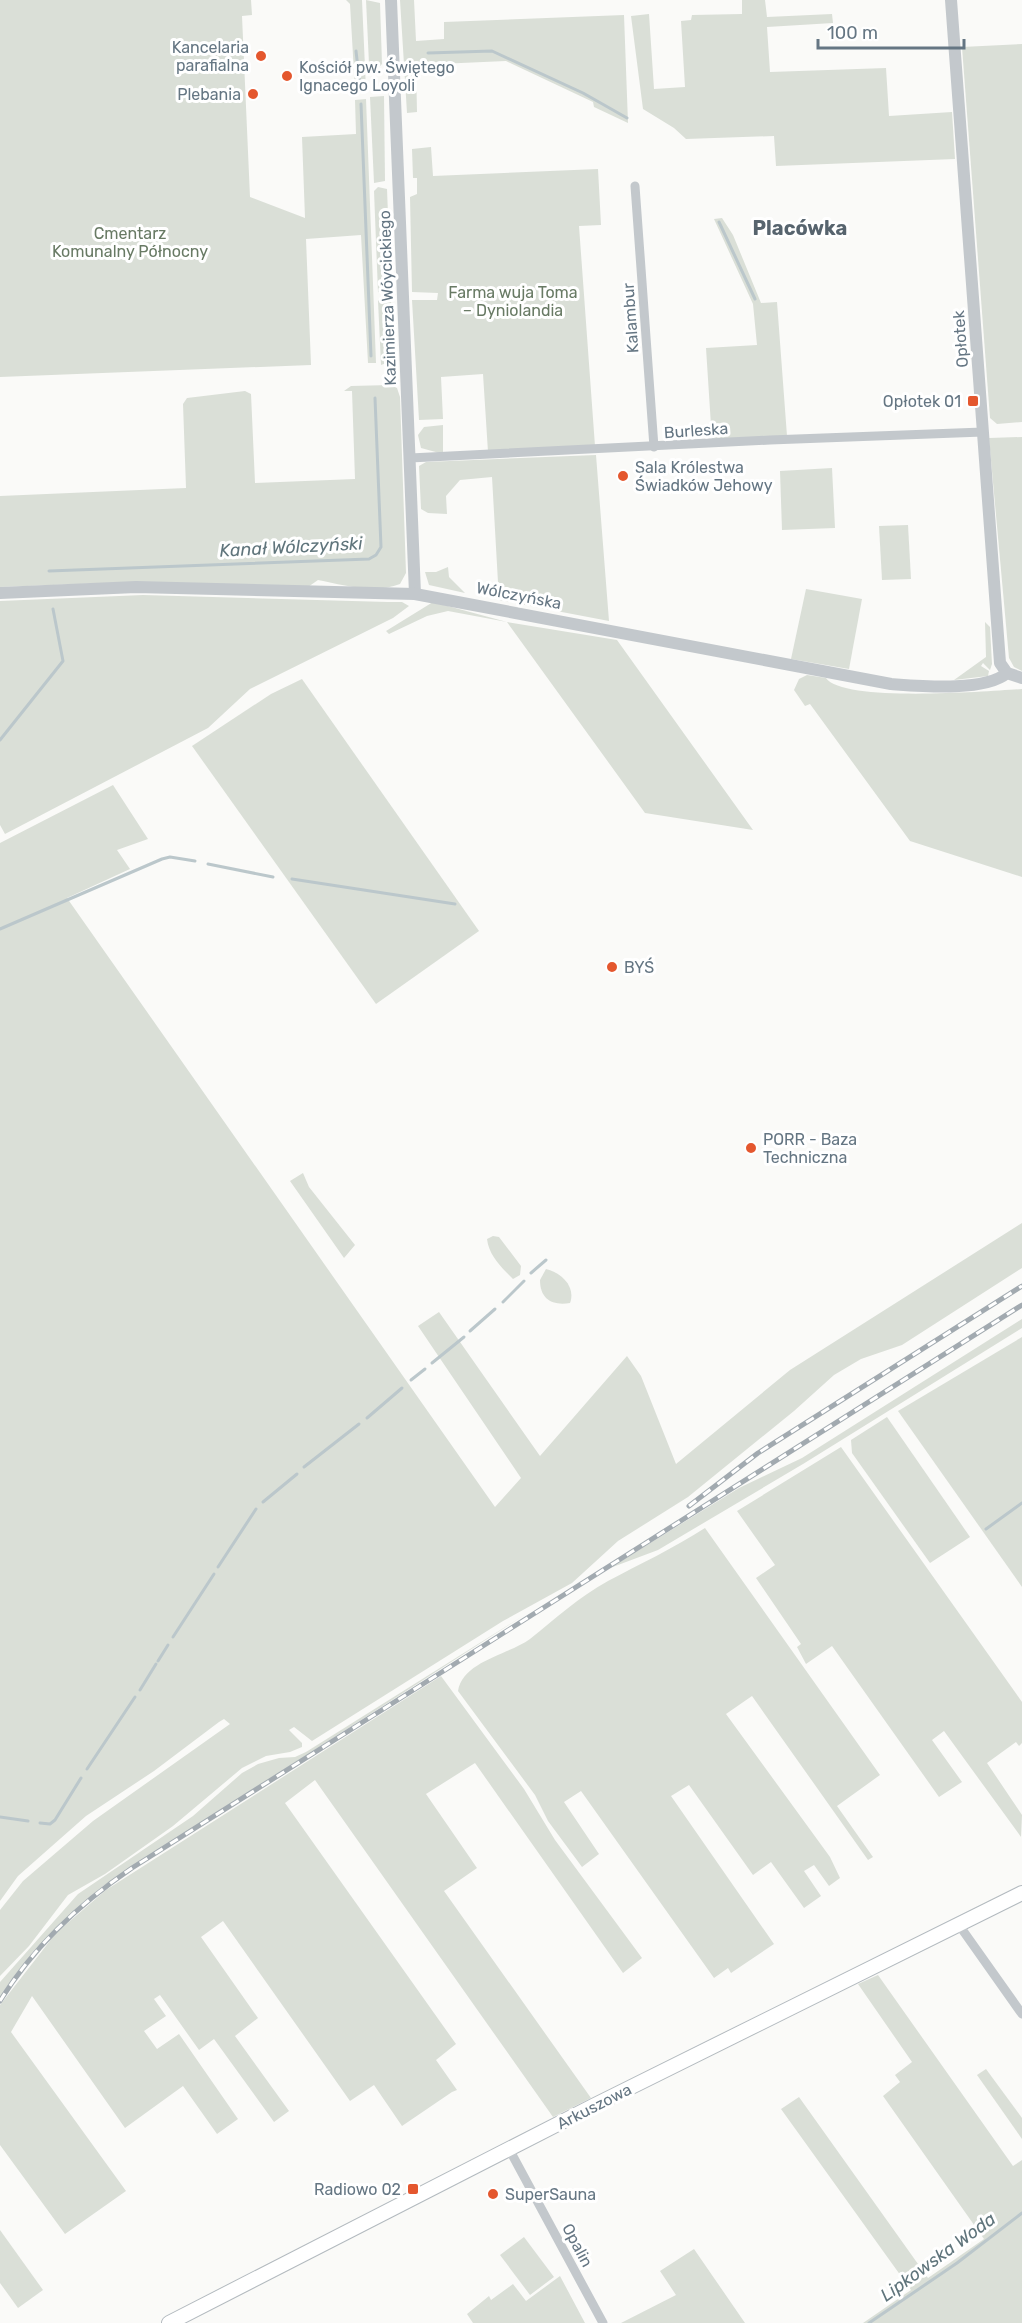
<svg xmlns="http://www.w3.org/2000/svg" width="1022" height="2323" font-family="Rubik,sans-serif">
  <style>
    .green { fill: #dadfd7 }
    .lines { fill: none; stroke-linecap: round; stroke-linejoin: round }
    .stream { stroke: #bbc7cb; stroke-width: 3 }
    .secondary-casing { stroke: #b3babf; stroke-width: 16 }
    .minor { stroke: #c3c8cc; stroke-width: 9 }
    .tertiary { stroke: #c3c8cc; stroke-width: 12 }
    .secondary { stroke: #fff; stroke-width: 14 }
    .rail-casing { stroke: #a2aab0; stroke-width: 5 }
    .rail { stroke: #fff; stroke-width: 3; stroke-dasharray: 9; stroke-linecap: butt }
    .poi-dot { fill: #e4572e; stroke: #fff; stroke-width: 2 }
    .labels { text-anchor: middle; stroke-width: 6; stroke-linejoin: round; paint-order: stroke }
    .poi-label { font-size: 16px; fill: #657683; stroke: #fff; text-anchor: start }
    .park-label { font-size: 16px; fill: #687a64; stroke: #fff }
    .street-label { font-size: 16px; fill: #657683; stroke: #fff }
    .water-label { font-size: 18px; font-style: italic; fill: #60757c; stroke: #fff }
    .quarter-label { font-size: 20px; font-weight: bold; fill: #57646e; stroke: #fff }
  </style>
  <rect width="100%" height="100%" fill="#fafaf8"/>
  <!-- green -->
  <g class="green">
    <polygon points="0,0 251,0 252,15 242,16 250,197 305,218 302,137 356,134 355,100 366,99 376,363 368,363 361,235 306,239 311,365 0,377"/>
    <polygon points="346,0 362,0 366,90 355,90 350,4"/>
    <polygon points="366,0 380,3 382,64 379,67 372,67 369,64"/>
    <polygon points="400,0 414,0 416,41 444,39 444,22 624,15 628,123 594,107 593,102 506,61 416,65 417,112 407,113"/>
    <polygon points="742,0 765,0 767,17 832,14 833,23 767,27 770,72 886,68 889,116 952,112 955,159 776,166 774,136 686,139 674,128 643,109 631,16 649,14 654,89 685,87 681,21 691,20 692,15 742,14"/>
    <polygon points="1022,44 1022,422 997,424 990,418 962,47"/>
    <polygon points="384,96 385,181 374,183 370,97"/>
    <polygon points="431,147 433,176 598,169 601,225 579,226 595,446 488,452 483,374 441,377 443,419 419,420 412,300 437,300 438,293 412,292 410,197 417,194 417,178 413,178 412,149"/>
    <polygon points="378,187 387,189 391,291 388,294 378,292 374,191"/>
    <polygon points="722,218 733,235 761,303 777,302 787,436 712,441 706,348 757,345 753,304 714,219"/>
    <polygon points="381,298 391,301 394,360 381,365 378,301"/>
    <path d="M390,385l7,3 3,9 6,176 -6,11c-25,10 -57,1 -82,-4l-10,7 -175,-5 -133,5v-91l186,-8 -3,-84 4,-6 58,-7 6,3 4,89 100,-4 -3,-88h-8l7,-5z"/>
    <polygon points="443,425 443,454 421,448 418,435 424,427"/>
    <polygon points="1022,437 1022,671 1014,667 1009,658 989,438"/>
    <polygon points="596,455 609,621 499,600 492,477 460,480 446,496 447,514 428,513 421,509 419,466 426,462"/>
    <polygon points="832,468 835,528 782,530 780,471"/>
    <polygon points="908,525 911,579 882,580 879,526"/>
    <polygon points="448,567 449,577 465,593 429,585 425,572 436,572"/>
    <polygon points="806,589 862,599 849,669 791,659"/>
    <polygon points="143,595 388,602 402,602 409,606 393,618 250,689 208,728 5,834 0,825 0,601"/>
    <polygon points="433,602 507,622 617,640 753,830 645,813 507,622 448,611 427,616 389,634 386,631"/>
    <polygon points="985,622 990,627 992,664 990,670 983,663 981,666 989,671 988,676 954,680 986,657"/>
    <path d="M807,675l19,3c17,25 163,13 196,11v188l-112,-36 -100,-137 -5,2 -11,-16 5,-11z"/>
    <polygon points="302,679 479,931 376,1004 192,746 271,694"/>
    <polygon points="113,785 148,839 117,850 130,869 67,898 495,1507 521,1478 418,1326 439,1312 540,1456 627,1356 641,1376 676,1464 790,1370 1022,1223 1022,1268 902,1345 861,1359 834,1375 794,1411 688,1497 618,1541 572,1583 503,1621 312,1741 294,1727 289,1730 302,1743 302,1747 290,1752 266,1756 242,1768 173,1826 105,1874 68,1895 29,1946 0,1976 0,1910 23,1881 93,1821 230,1724 224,1719 219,1722 154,1771 86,1816 18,1876 0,1901 0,843"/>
    <polygon points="303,1173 309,1187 355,1245 344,1258 290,1181"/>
    <path d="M493,1236l6,1 22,29 -1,9 -7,4c-11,-11 -24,-23 -26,-40z"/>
    <path d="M546,1269c16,4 30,18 24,34 -18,3 -30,-4 -30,-23z"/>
    <polygon points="1022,1319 1022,1328 803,1464 658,1550 610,1568 739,1488 802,1458"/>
    <polygon points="1022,1337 1022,1587 898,1411"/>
    <polygon points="887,1417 970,1537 930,1563 852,1453 851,1440"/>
    <polygon points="841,1447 1022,1702 1022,1743 1019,1746 1016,1742 987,1763 1022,1815 1021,1837 944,1731 932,1740 962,1782 939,1797 832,1646 806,1664 797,1647 801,1644 756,1578 775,1565 737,1511"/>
    <path d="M705,1528l175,247 -43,31 36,51 -5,3 -116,-164 -26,18 104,143 10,21 -11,8 -15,-21 -10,6 17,25 -17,12 -33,-46 -18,13 -64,-90 -18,11 103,148 -43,29 -3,-5 -14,10 -133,-187 -17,11 35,52 -17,13 -34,-46 -13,-26 -77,-104c5,-30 50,-36 72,-52 25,-20 49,-42 78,-58 32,-17 66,-33 97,-53z"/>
    <path d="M526,1614l-423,272c-40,33 -74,68 -103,111v-15l78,-88 115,-78 49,-43 16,-9 21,-6 16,-1 11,-5z"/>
    <polygon points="441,1676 524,1789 555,1840 642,1958 623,1973 475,1763 426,1794 477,1868 444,1891 591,2098 553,2117 315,1780 285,1803 456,2044 436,2060 457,2090 452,2092 402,2126 374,2085 350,2101 223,1921 201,1937 258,2018 235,2036 289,2111 274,2122 214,2039 199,2050 160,1995 154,1999 166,2016 144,2031 157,2049 179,2034 238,2119 217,2134 183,2086 125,2128 32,1996 11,2032 126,2191 65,2234 0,2145 0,2005 56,1933 106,1890"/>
    <polygon points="878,1975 1013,2166 1022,2160 1022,2323 863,2323 911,2290 781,2109 799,2097 928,2278 984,2239 883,2096 900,2082 895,2075 912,2062 858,1984"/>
    <polygon points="986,2069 1022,2118 1022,2139 977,2075"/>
    <polygon points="0,2230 43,2290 18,2308 0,2283"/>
    <polygon points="524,2237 554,2277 530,2295 500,2255"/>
    <polygon points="694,2249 745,2323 621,2323 676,2295 660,2271"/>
    <polygon points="560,2276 585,2323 473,2323 467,2314 489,2296 491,2300 513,2284 526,2301"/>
  </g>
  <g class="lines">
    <!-- stream -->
    <g class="stream">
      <polyline points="356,51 360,86"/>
      <polyline points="428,53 492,51 583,93 627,118"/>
      <polyline points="361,104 371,356"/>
      <polyline points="719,222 755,299"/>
      <polyline points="49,571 369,559 376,555 381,547 375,398"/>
      <polyline points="0,740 63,661 53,609"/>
      <polyline points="208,864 273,877"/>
      <polyline points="292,879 455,904"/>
      <polyline points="0,929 162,859 170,857 195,861"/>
      <polyline points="531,1273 546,1260"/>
      <polyline points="503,1302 524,1281"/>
      <polyline points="470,1331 495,1309"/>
      <polyline points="432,1363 464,1337"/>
      <polyline points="411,1380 425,1369"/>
      <polyline points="367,1418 402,1388"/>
      <polyline points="304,1467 359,1424"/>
      <polyline points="263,1502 297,1474"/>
      <polyline points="986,1529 1022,1503"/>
      <polyline points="218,1567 256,1509"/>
      <polyline points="173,1637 214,1574"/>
      <polyline points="158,1661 168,1645"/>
      <polyline points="140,1690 156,1664"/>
      <polyline points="87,1769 135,1697"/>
      <polyline points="0,1817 28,1821"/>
      <polyline points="40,1823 50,1824 55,1820 81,1778"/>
      <polyline points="869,2323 957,2263 1022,2213"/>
    </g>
    <!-- secondary casing -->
    <g class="secondary-casing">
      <polyline id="secondary" points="169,2323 593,2106 1022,1893"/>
    </g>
    <!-- minor -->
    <g class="minor">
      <polyline points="635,186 654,447"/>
      <polyline points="410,458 770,440 983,432"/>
      <polyline points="959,1925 1022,2014"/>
      <polyline points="509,2149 603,2323"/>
    </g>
    <!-- tertiary -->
    <g class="tertiary">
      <polyline points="391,0 415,594"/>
      <polyline points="951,0 1000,663 1007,673 1022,678"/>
      <path d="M0,593l136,-6 279,7 476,90c29,2 94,8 116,-11"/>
    </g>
    <!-- secondary -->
    <use href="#secondary" class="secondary"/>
    <!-- rail casing -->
    <g class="rail-casing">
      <g id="rail">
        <polyline points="689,1506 758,1453 1022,1286"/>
        <path d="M0,2001c34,-55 79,-97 132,-133l890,-563"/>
      </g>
    </g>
    <!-- rail -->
    <use href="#rail" class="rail"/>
  </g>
  <!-- markers -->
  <g class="poi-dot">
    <circle cx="261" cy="56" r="6"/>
    <circle cx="287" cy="76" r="6"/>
    <circle cx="253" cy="94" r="6"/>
    <rect x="967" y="395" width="12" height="12" rx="3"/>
    <circle cx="623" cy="476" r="6"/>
    <circle cx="612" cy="967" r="6"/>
    <circle cx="751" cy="1148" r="6"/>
    <rect x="407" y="2183" width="12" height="12" rx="3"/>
    <circle cx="493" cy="2194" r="6"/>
  </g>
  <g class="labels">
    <!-- poi labels -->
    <g class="poi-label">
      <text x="249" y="53" text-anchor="end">Kancelaria<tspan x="249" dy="18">parafialna</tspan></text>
      <text x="299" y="73">Kościół pw. Świętego<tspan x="299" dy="18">Ignacego Loyoli</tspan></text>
      <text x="241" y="100" text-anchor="end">Plebania</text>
      <text x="961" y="407" text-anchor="end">Opłotek 01</text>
      <text x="635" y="473">Sala Królestwa<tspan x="635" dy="18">Świadków Jehowy</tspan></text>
      <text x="624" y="973">BYŚ</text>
      <text x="763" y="1145">PORR - Baza<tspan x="763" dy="18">Techniczna</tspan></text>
      <text x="401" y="2195" text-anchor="end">Radiowo 02</text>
      <text x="505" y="2200">SuperSauna</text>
    </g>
    <!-- park labels -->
    <g class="park-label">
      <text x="130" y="239">Cmentarz<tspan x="130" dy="18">Komunalny Północny</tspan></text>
      <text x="513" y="298">Farma wuja Toma<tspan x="513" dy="18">– Dyniolandia</tspan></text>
    </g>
    <!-- street labels -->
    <g class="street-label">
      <text transform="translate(387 298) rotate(-92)" y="6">Kazimierza Wóycickiego</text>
      <text transform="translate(630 318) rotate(-94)" y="6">Kalambur</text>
      <text transform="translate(960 339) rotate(-94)" y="6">Opłotek</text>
      <text transform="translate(696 430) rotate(-4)" y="6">Burleska</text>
      <text transform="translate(519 595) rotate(11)" y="6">Wólczyńska</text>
      <text transform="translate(594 2106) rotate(-27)" y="6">Arkuszowa</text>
      <text transform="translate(578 2245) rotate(62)" y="6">Opalin</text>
    </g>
    <!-- water labels -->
    <g class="water-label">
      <text transform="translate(291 547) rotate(-3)" y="6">Kanał Wólczyński</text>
      <text transform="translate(938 2257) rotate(-36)" y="6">Lipkowska Woda</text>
    </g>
    <!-- quarter labels -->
    <g class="quarter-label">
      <text x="800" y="235">Placówka</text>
    </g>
  </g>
  <!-- scale -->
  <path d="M818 39v9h146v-9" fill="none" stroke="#657683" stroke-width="3"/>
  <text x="827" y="39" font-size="18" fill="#657683" stroke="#ffffff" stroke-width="4.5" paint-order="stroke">100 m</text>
</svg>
